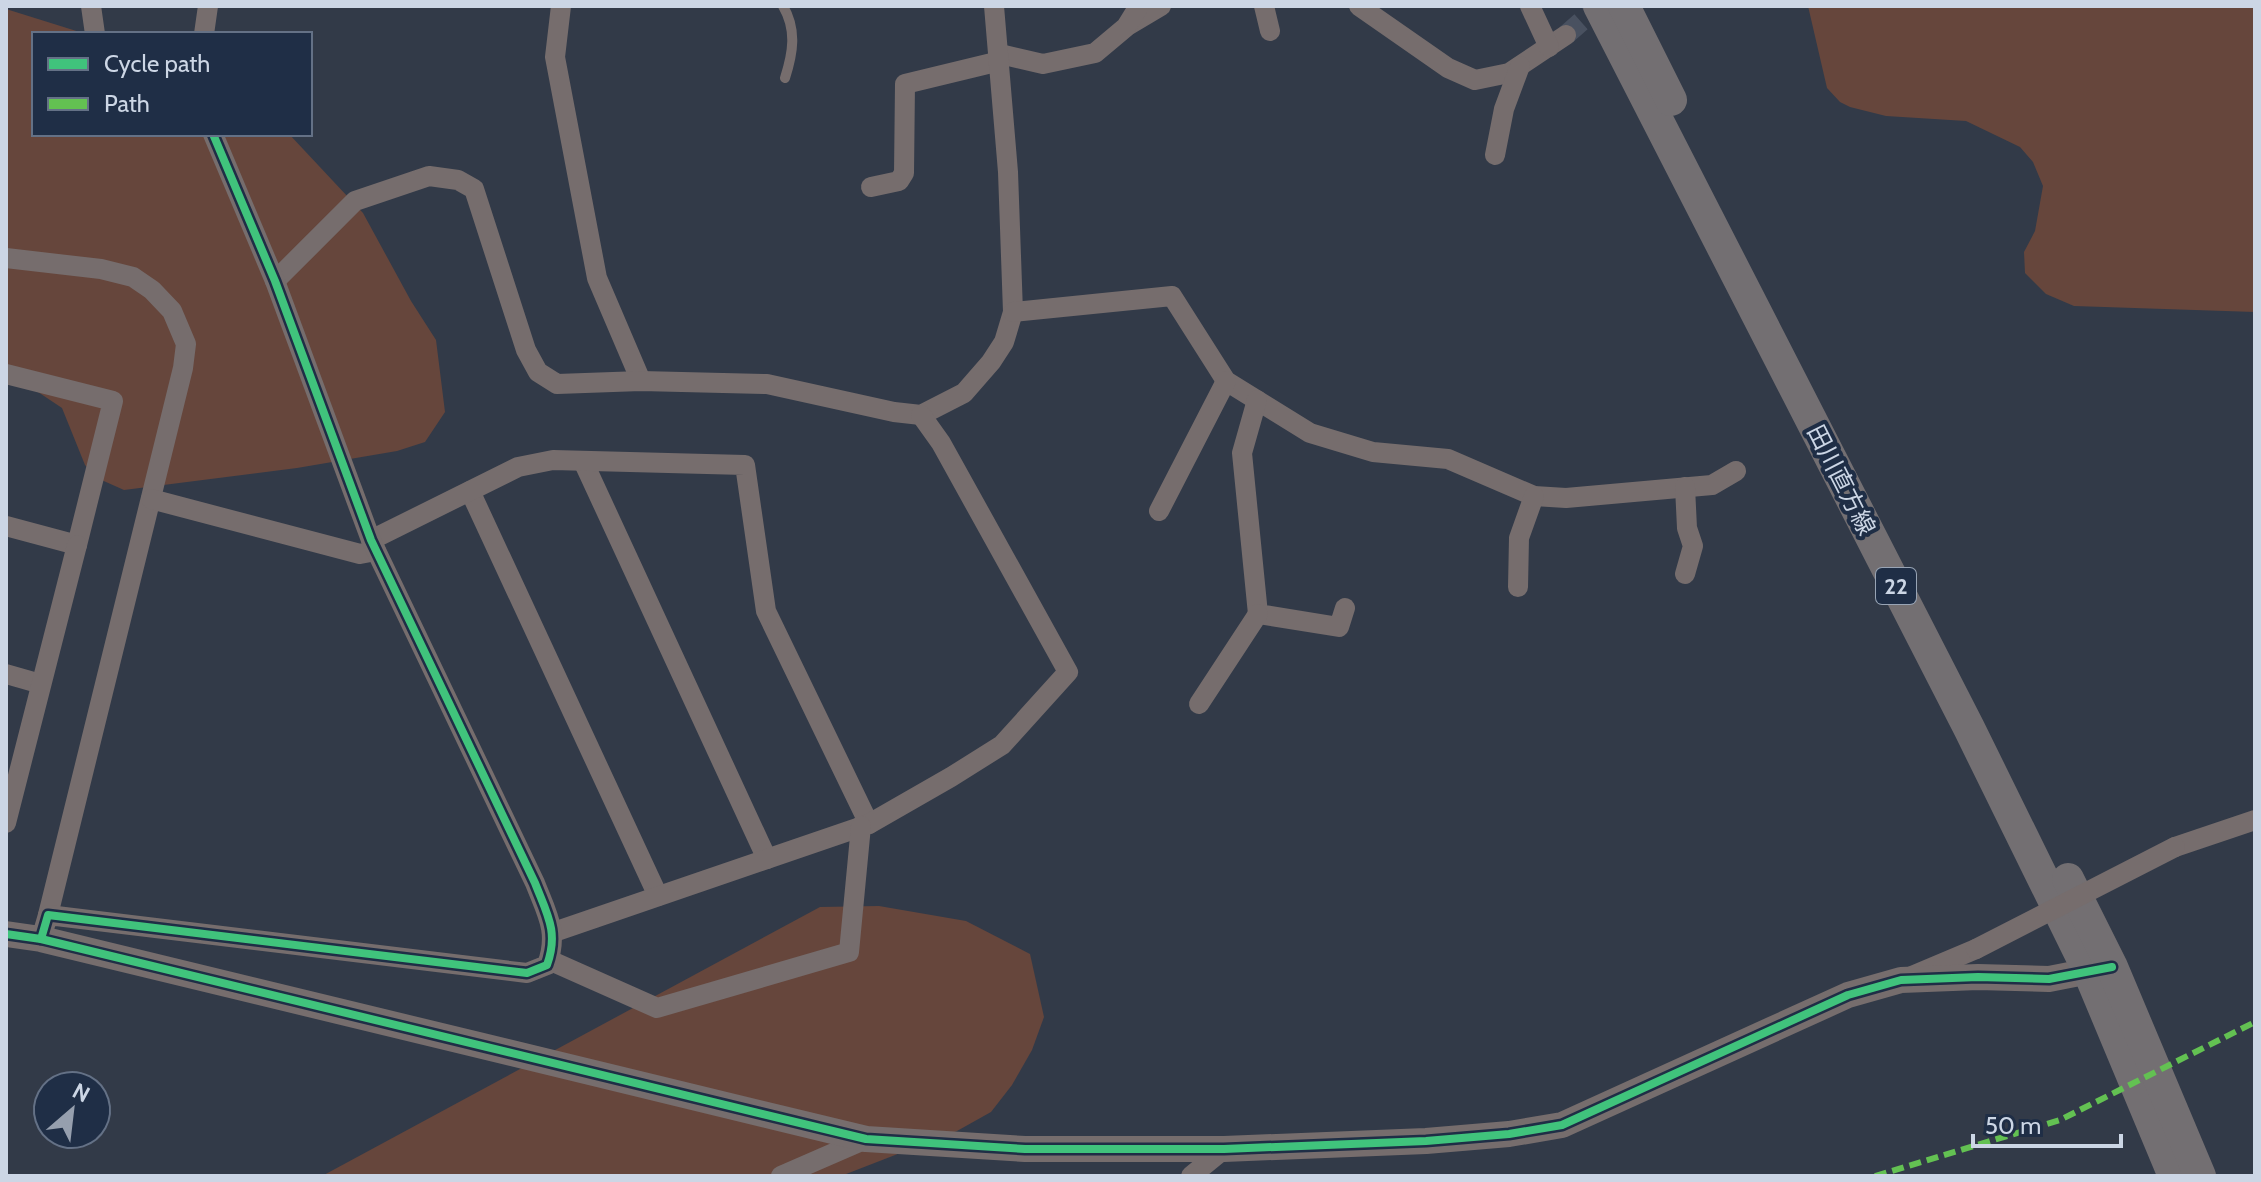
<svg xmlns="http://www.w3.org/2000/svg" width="2261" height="1182" font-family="Cabin,'Noto Sans JP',sans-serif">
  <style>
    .green { fill: #66463c }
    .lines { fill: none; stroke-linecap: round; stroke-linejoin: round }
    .minor-tunnel { stroke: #495160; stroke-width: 20; stroke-dasharray: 20 10; stroke-linecap: butt }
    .service { stroke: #766d6d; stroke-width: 10 }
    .minor { stroke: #766d6d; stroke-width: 20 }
    .tertiary { stroke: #766d6d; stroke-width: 26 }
    .primary { stroke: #736f72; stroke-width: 32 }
    .minor-bridge { stroke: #766d6d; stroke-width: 20 }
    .quiet { stroke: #63c152; stroke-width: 6; stroke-dasharray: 12 6; stroke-linecap: butt }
    .cycleway-casing { stroke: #1f2e46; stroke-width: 13 }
    .cycleway { stroke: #40c37c; stroke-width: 8 }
    .labels { text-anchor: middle; stroke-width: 8; stroke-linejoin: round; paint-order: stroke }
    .shield { fill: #1f2e46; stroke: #98a4b5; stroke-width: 2 }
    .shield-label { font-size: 22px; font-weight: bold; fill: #ccd6e5 }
    .street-label { font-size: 24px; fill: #ccd6e5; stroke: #1f2e46 }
  </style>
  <rect width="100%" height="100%" fill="#323a48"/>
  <!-- green -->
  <g class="green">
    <polygon points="1808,6 2255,6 2255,312 2074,306 2046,294 2025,273 2024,252 2035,231 2043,186 2033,162 2020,147 1966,121 1886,116 1850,107 1840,102 1827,88"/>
    <polygon points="6,9 86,34 34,34 34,134 289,134 363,213 411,301 436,340 445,412 425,442 397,451 297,468 124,490 97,478 85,465 62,408 29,386 6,376"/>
    <polygon points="879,906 966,921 1030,954 1044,1017 1032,1050 1012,1085 991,1112 957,1131 841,1176 322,1176 820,907"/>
  </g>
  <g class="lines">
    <!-- minor-tunnel -->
    <polyline class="minor-tunnel" points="1566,35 1599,6"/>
    <!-- service -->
    <path class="service" d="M783,6c14,24 10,47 2,72"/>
    <!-- minor -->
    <g class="minor">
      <polyline points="91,6 95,34"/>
      <polyline points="561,6 555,57 597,278 641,381"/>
      <polyline points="1264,6 1270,31"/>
      <polyline points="1359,6 1448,68 1475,80 1509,73 1566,35"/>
      <polyline points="1530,6 1549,47"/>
      <polyline points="1129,25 1161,6"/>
      <polyline points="204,34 208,6"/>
      <polyline points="1000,54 1043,64 1095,53 1126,27 1139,6"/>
      <polyline points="1495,155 1504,109 1520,66"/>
      <polyline points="871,187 899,181 904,173 905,84 1000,61"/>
      <polyline points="6,258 101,269 133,277 152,290 172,311 186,344 183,368 48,915"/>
      <polyline points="275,281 355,201 429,176 458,180 474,189 526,350 538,372 557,384 641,381 767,384 894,412 921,415 964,393 991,362 1004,342 1013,312 1008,172 994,6"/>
      <polyline points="1013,312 1172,296 1226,381 1310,433 1373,452 1448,459 1534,496 1566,498 1712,485 1736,471"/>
      <polyline points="6,374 113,401 77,545 6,526"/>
      <polyline points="1257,400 1242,453 1258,614 1339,627 1345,608"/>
      <polyline points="583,461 767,859"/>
      <polyline points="470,491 658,896"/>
      <polyline points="151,499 360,554 376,551"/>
      <polyline points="1159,511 1226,381"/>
      <polyline points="371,540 518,467 553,460 745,465 766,611 869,824"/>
      <polyline points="1685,574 1693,546 1687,528 1685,487"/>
      <polyline points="1518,587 1519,538 1534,496"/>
      <polyline points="6,674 41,684"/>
      <polyline points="1199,704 1258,614"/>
      <polyline points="6,823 77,545"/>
      <polyline points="2175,847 2255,820"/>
      <polyline points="554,932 869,824 951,777 1002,745 1068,672 941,443 921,415"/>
      <path d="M41,939l7,-24 479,58 20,-8c12,-33 0,-51 -12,-82l-164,-343 -96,-259 -62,-147"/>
      <polyline points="549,960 657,1008 849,952 861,826"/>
      <polyline points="1912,976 1976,949"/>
      <polyline points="781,1176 866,1139"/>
      <polyline points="1191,1176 1224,1149"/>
    </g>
    <!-- tertiary -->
    <polyline class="tertiary" points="6,934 41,939 866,1139 1025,1149 1224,1149 1426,1141 1509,1134 1562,1125 1848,995 1901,980 1978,977 2049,979 2105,968"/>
    <!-- primary -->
    <g class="primary">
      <polyline points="1599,6 1969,728 2088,970 2174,1176"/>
      <polyline points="1624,6 1671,100"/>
      <polyline points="2068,879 2112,967 2200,1176"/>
    </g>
    <!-- minor-bridge -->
    <polyline class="minor-bridge" points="1976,949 2175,847"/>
    <!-- quiet -->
    <polyline class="quiet" points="1875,1176 2060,1120 2255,1022"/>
    <!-- cycleway casing -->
    <g class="cycleway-casing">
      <g id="cycleway">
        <polyline points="6,934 41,939 866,1139 1025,1149 1224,1149 1426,1141 1509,1134 1562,1125 1848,995 1901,980 1978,977 2049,979 2112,967"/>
        <path d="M41,939l7,-24 479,58 20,-8c12,-33 0,-51 -12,-82l-164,-343 -96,-259 -62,-147"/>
      </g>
    </g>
    <!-- cycleway -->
    <use href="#cycleway" class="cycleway"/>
  </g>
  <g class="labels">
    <!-- shield labels -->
    <rect class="shield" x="1876" y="568" width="40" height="36" rx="6"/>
    <g class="shield-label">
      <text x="1896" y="594">22</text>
    </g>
    <!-- street labels -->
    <g class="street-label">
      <text transform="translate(1841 480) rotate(63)" y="8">田川直方線</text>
    </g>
  </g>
  <!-- border -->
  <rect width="2261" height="1182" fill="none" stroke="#ccd6e5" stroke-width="16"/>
  <!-- legend -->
  <rect x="32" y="32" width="280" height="104" fill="#1f2e46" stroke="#647186" stroke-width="2"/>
  <rect x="48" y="58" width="40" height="12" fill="#40c37c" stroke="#647186" stroke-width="2"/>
  <text x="104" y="72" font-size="24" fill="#ccd6e5">Cycle path</text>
  <rect x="48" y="98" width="40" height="12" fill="#63c152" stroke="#647186" stroke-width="2"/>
  <text x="104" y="112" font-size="24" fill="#ccd6e5">Path</text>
  <!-- north arrow -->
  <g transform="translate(72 1110) rotate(28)"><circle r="38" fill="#1f2e46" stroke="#647186" stroke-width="2"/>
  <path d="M0-6L14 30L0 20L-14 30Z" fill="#969fae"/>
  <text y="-12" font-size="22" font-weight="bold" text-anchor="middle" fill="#ccd6e5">N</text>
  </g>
  <!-- scale -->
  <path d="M1973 1134v12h148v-12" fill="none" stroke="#ccd6e5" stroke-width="4"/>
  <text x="1985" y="1134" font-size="24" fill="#ccd6e5" stroke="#1f2e46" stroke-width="6" paint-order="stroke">50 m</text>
</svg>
